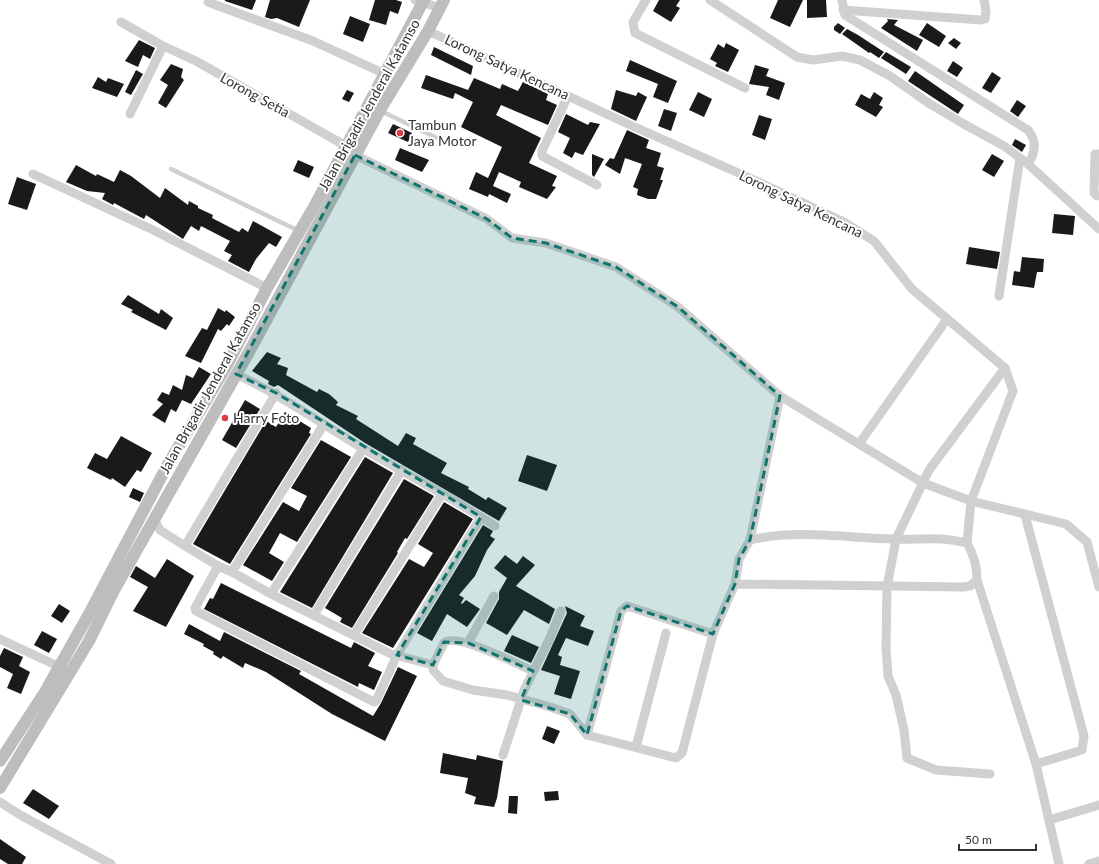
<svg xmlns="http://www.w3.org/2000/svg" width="1099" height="864" font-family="Lato,sans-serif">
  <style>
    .building { fill: #1a1a1a }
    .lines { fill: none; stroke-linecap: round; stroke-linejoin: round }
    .service { stroke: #d0d0d0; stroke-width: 4.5 }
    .minor { stroke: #d0d0d0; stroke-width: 9 }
    .secondary { stroke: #bdbdbd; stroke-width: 12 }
    .marked { fill: #0f766e; fill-opacity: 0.2; stroke: #0f766e; stroke-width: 3; stroke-dasharray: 8 5; stroke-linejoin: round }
    .poi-dot { fill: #e63946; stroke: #fff; stroke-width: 1.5 }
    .labels { text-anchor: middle; stroke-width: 4; stroke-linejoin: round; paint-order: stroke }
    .street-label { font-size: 14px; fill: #333; stroke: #fff }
    .poi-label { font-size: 14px; fill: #333; stroke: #fff; text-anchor: start }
  </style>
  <rect width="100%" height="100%" fill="#fff"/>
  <!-- building -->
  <g class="building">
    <polygon points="225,0 256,0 252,10 225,1"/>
    <polygon points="270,0 310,0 299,27 277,18 271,19 265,17"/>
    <polygon points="375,0 396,0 402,2 398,14 390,11 386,25 369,20"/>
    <polygon points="659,0 680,0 676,6 680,8 671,22 653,11"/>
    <polygon points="778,0 803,0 790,27 770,18"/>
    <polygon points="807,0 826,0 827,17 807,18"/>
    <polygon points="350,16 370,24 363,42 343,34"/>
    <polygon points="887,19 898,20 894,25 923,40 917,51 881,28 888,21"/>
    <polygon points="838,23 845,28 840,34 834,30 834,27"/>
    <polygon points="927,23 946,36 939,47 919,35"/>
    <polygon points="847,29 858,35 884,52 879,58 870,52 869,53 842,34"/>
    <polygon points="954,38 961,43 956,49 948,43"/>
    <polygon points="139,40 155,48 150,59 143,55 138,67 125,61"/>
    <polygon points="726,43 739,50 728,72 715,66 717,63 710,59 718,44 724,48"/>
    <polygon points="434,47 473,66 471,75 431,55"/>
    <polygon points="886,52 911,67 906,74 881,58"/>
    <polygon points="630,60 677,81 668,103 653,97 658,84 626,71"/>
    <polygon points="953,61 963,68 957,77 947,71"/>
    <polygon points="171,64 183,69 181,77 184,80 166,108 158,103 168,85 160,80"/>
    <polygon points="755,65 769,69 766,76 785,83 779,100 766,95 769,87 749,84"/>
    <polygon points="136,70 143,74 131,95 125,92"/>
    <polygon points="915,71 964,105 958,114 908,81"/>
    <polygon points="992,72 1001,78 991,93 982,88"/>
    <polygon points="426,75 468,90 474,78 500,89 502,84 518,91 523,82 548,94 546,100 557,105 548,125 501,105 496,115 541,138 529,163 557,176 552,186 556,187 547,199 519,187 521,182 499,172 493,186 511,194 507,203 489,194 488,197 469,189 476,172 488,178 502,147 461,127 473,102 455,93 453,99 421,88"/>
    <polygon points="98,77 106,82 108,78 124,84 117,97 92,88"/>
    <polygon points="347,90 354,93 349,102 342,99"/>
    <polygon points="616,90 636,96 638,92 647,97 636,121 611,109"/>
    <polygon points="698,92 712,99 704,117 689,110"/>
    <polygon points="874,92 883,98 879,105 883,107 876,117 855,105 861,94 870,99"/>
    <polygon points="1017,100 1026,106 1018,117 1010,111"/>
    <polygon points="664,109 677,113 671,131 658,126"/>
    <polygon points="566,114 588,125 590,122 600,124 583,155 575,152 572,158 563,153 570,138 558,132"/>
    <polygon points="759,115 772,119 765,140 752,135"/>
    <polygon points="393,124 412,133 408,142 388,133"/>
    <polygon points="627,130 649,140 646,148 661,153 657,166 664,168 660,180 663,180 656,199 648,199 637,195 638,189 633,187 642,164 625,158 620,174 605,165 610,158 614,159"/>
    <polygon points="1015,139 1026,145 1022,152 1012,145"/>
    <polygon points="400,148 429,160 422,172 395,160"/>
    <polygon points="592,154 604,159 594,177 592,175"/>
    <polygon points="992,154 1004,161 994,177 982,170"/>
    <polygon points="298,160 314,167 309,178 293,171"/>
    <polygon points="76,165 96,176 97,174 114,182 120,170 131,176 160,198 165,188 188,205 189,201 198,206 198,208 213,215 212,218 239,232 242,228 248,232 253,221 282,237 276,247 269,243 256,259 249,272 228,261 232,255 224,251 230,241 201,226 199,231 191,226 183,239 146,215 144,219 114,203 113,205 102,199 105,193 87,191 66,182"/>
    <polygon points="17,177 36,184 27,210 8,204"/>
    <polygon points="1054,214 1075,216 1073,235 1052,233"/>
    <polygon points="969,247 1000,252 997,269 966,264"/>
    <polygon points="1022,257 1044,259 1043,272 1037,272 1034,288 1012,285 1014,271 1020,272"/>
    <polygon points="128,295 159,314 161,309 173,318 166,330 131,312 133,310 121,304"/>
    <polygon points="218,308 225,312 226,310 235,317 229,326 227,324 221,331 218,329 201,363 185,356 202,328 207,330"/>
    <polygon points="267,352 281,358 277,364 288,368 286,375 317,392 319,389 329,394 338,402 336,405 358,416 356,419 398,446 406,433 416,438 413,444 447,463 441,473 469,487 468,489 486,500 488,497 507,508 499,521 365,443 278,385 274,387 268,384 269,381 252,371"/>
    <polygon points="199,367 211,374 191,404 182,400 176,412 171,409 165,423 152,415 163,404 157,400 162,392 169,395 173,385 182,390 186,375 193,378"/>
    <polygon points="245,400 260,409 236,448 222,440"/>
    <polygon points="285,412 311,428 309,433 311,434 230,564 193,544 266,421 276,427"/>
    <polygon points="121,436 152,453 141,472 137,470 125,487 112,478 111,480 87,468 95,453 107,459"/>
    <polygon points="321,440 351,457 297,542 280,533 269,553 284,562 272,581 243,565 283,502 299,511 307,496 291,488"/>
    <polygon points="527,455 557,465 547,491 518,481"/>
    <polygon points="365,457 393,473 312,608 280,592"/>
    <polygon points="404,479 434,496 407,539 405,538 397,552 398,553 352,628 340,622 342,618 325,608"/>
    <polygon points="133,488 144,493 140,502 129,497"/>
    <polygon points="444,502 473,519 393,648 362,633 409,559 424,567 433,553 418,544"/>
    <polygon points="483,525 493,531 490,536 495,539 487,550 475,576 459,595 464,598 461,603 462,604 466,600 480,609 467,627 447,614 432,641 417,633"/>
    <polygon points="505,555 517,564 523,556 535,565 516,586 555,609 549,624 524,610 507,635 486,623 499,599 499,592 507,578 494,568"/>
    <polygon points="167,559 194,576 166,627 133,611 148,587 130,577 136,566 155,578"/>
    <polygon points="221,583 351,648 354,642 375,653 368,666 382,672 374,690 359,683 358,687 204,609 210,598 213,599"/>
    <polygon points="59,604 70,611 62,623 51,616"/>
    <polygon points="565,606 585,616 580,626 594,631 588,646 566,638 558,655 562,657 560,665 580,671 571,699 554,694 560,676 541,670 567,613"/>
    <polygon points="189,624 220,641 224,632 301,671 299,674 373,716 381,703 398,667 417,676 385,741 332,714 266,672 245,663 243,668 223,656 221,659 213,654 214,652 203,646 204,644 184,634"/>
    <polygon points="42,631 57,639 49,653 34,645"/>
    <polygon points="512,635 539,647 531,663 504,651"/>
    <polygon points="4,648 23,657 19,666 30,672 21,694 7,688 13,674 0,667 0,656"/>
    <polygon points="547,726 560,731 554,744 542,739"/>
    <polygon points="443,753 476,760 477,755 503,761 497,798 494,807 474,804 476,797 465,793 468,778 440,773"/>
    <polygon points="33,789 59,806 49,819 23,803"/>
    <polygon points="558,791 559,800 545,801 544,792"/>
    <polygon points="509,796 518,796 517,814 508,813"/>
    <polygon points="0,839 26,857 22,864 8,864 0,859"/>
  </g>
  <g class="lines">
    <!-- service -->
    <g class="service">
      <polyline points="381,111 441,140"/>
      <polyline points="171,169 299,231"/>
    </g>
    <!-- minor -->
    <g class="minor">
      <polyline points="415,0 440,8"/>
      <polyline points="646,0 633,22 635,33 745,88"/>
      <path d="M710,0l87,57 16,3 29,-4 18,4 30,16 40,28 32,19 42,23 24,18c8,-12 9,-23 0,-34l-183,-115 -3,-15"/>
      <polyline points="208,2 313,41 385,74"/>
      <polyline points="843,10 981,20 985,19 986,11 984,0"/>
      <polyline points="121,22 163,46 196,61 346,146"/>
      <polyline points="428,31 628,124 752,179 844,222 874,241 912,289 1005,368 1013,391 971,501 967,543"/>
      <polyline points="568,96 542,151 542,156 597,185"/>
      <polyline points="130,114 163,46"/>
      <polyline points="355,155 487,219 512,238 546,243 616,267 678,307 780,396 923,483 971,501 1066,524 1087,542 1099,587"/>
      <polyline points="1028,164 1099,229"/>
      <polyline points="33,174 153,230 267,288"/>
      <polyline points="1097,196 1094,193 1095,154 1099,154"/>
      <polyline points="999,296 1020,158"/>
      <path d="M236,374c44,21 84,48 126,74 44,26 90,50 133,78"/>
      <polyline points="859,444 947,319"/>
      <polyline points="1025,515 1084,736 1082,750 1036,764"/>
      <polyline points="154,519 160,530 185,546 218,566 232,572 271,594 391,654 433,665"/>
      <polyline points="750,540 780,396"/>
      <polyline points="185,546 276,393"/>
      <polyline points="218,566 195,608 196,611 374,702 376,701 397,655 481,517"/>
      <polyline points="232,572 324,424"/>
      <polyline points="977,580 1036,764 1059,864"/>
      <polyline points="271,594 363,449"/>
      <polyline points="314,615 402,470"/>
      <polyline points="354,635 442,494"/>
      <polyline points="0,639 64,669"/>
      <polyline points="468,643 494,596"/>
      <path d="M533,671c-17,-7 -76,-39 -89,-28l-11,22v5l10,11 30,9 34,5 40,11 23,8 17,21 89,23 6,-5 31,-119 22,-50 4,-25 11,-19c45,-11 98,-2 144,-1 26,1 46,-3 73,4 7,12 10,23 10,37l-7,6 -7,1 -228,-3"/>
      <polyline points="587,735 621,611 627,606 713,634"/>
      <polyline points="636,747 666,633"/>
      <polyline points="503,755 524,690 549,640 561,611"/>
      <polyline points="990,774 936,770 907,758 904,730 896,695 888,676 886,648 887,587 896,539 929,470 1005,368"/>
      <polyline points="0,802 22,816 111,864"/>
      <polyline points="1049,820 1099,805"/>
      <polyline points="1089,864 1099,861"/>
    </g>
    <!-- secondary -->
    <g class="secondary">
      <polyline points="0,761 45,692 89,614 168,464 225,369 267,288 315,205 424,0"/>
      <polyline points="0,788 89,641 113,592 249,352 380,110 428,31 444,0"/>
    </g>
  </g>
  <!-- marked area -->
  <path class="marked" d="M355,155l132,64 25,19 34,5 70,24 62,40 102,89 -30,144 -11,19 -4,25 -22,50 -86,-28 -6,5 -34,124 -17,-21 -49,-14 12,-29 -65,-28 -24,-1 -11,23 -36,-10 84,-138 -205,-124 -40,-19z"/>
  <!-- markers -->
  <g class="poi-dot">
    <circle cx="400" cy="133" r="4"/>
    <circle cx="225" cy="418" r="4"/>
  </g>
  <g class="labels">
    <!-- street labels -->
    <g class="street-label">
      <text transform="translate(507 67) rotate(25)" y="5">Lorong Satya Kencana</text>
      <text transform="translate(255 95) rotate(29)" y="5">Lorong Setia</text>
      <text transform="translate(369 105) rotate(-61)" y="5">Jalan Brigadir Jenderal Katamso</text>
      <text transform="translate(801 204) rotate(26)" y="5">Lorong Satya Kencana</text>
      <text transform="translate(210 388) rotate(-61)" y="5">Jalan Brigadir Jenderal Katamso</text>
    </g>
    <!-- poi labels -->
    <g class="poi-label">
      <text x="408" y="130">Tambun<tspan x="408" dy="16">Jaya Motor</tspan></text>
      <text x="233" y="423">Harry Foto</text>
    </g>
  </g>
  <!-- scale -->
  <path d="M959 844v6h77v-6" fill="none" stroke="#333333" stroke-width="2"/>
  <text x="965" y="844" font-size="12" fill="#333333" stroke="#ffffff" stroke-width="3" paint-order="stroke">50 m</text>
</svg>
